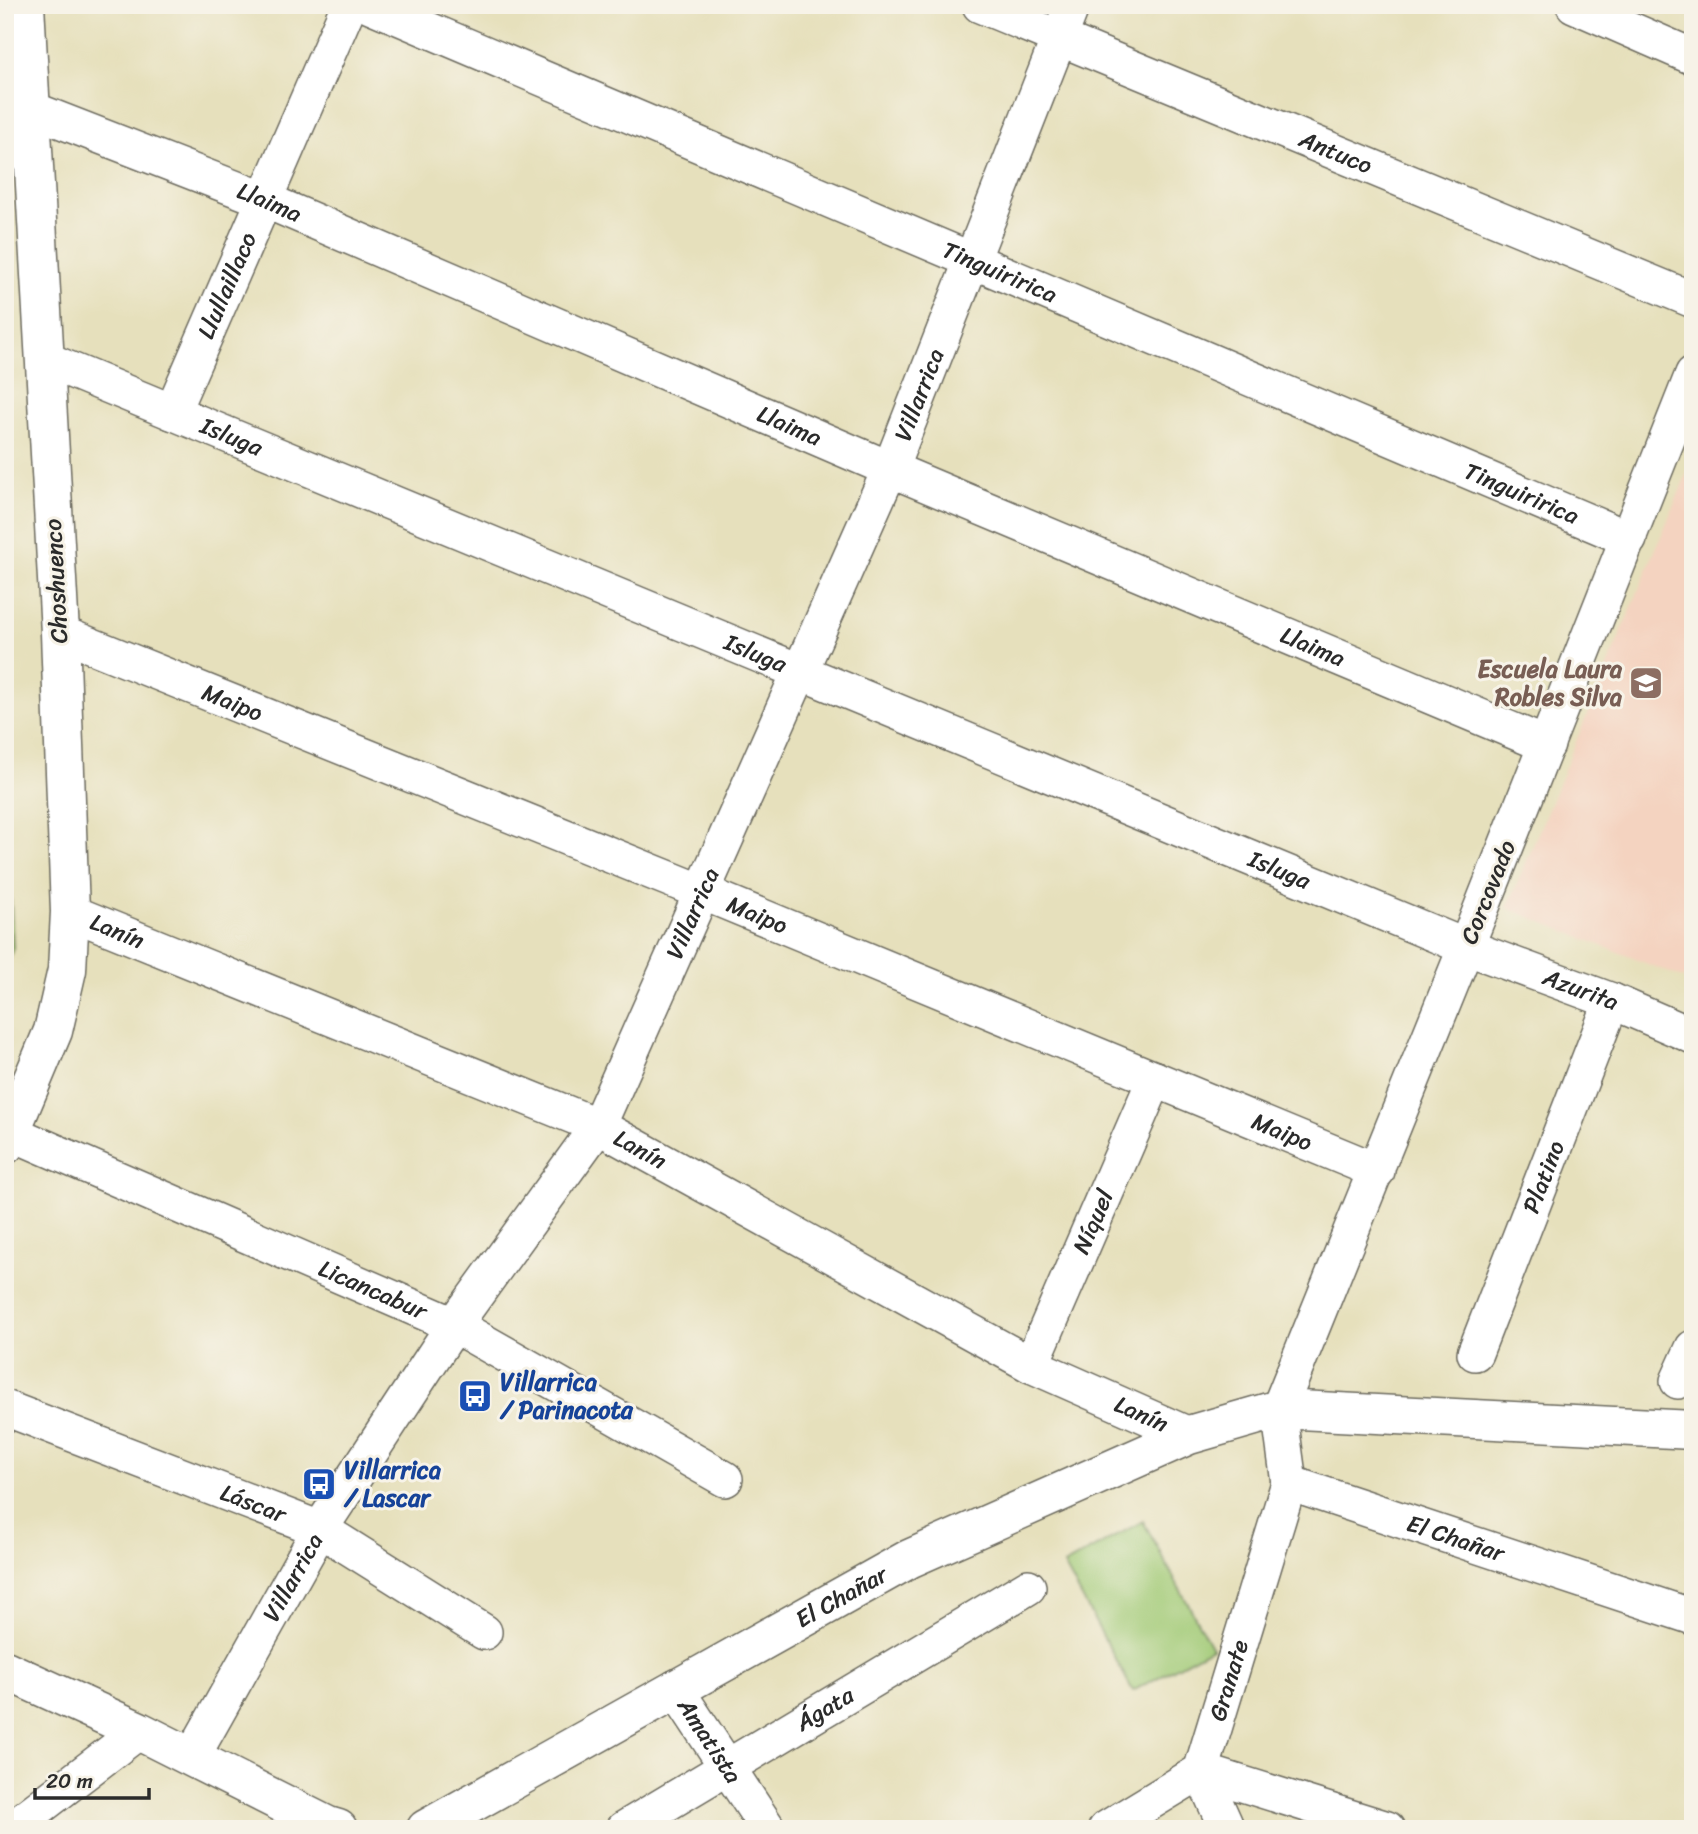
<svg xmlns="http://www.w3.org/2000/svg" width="1698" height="1834" font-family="Sriracha,sans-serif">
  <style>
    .built { fill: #f4d3c0 }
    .park { fill: url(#park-crowns); stroke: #667a50; stroke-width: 2 }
    .pitch { fill: #a1ca76; stroke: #667a50; stroke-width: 2 }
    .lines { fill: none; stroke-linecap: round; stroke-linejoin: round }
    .street-casing { stroke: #6c6a5e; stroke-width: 38 }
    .secondary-casing { stroke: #6c6a5e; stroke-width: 41 }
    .street { stroke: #fff; stroke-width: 35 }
    .secondary { stroke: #fff; stroke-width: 38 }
    .labels { text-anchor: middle; stroke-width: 6; stroke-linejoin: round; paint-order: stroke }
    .street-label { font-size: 24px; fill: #2b2b2b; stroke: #f7f3e8 }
    .education-label { font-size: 24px; font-weight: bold; fill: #785e54; stroke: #f7f3e8; text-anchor: end }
    .transit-label { font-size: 24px; font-weight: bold; fill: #164399; stroke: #f7f3e8; text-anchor: start }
  </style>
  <defs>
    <pattern id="park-crowns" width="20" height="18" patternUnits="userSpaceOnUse" patternTransform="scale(1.75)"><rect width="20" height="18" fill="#a1ca76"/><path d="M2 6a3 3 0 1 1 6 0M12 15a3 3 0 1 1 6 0" fill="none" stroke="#83a461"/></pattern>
  </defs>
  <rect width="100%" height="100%" fill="#f7f3e8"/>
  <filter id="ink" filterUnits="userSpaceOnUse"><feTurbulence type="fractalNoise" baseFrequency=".0143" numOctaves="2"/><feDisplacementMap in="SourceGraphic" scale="14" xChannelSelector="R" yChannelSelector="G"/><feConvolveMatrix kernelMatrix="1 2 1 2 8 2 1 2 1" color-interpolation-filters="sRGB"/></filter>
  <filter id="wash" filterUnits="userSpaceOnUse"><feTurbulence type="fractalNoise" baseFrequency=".00686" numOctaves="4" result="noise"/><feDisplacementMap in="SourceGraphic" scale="28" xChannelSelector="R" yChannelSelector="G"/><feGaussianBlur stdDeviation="1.57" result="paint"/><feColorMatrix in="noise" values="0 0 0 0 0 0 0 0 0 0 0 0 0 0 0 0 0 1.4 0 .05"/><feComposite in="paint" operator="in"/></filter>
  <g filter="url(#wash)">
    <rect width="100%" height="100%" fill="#e6e0bc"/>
    <!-- built -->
    <polygon class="built" points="1693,459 1693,982 1507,908"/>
    <!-- park -->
    <polygon class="park" points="5,775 13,950 5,969"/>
    <!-- pitch -->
    <polygon class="pitch" points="1143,1521 1212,1648 1133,1691 1064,1565"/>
  </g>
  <g filter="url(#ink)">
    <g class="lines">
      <!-- street casing -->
      <g class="street-casing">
        <g id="street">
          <path id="s1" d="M370,5l1259,534"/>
          <path id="s2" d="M980,5l713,295"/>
          <polyline points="1574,5 1693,57"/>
          <path id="s3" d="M31,109l234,91 625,269 657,276"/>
          <path id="s4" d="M44,359l1422,588 146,54 81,35"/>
          <path id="s5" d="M1693,374l-227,573 -187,462 10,74 404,134"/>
          <path id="s6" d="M172,412l177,-407"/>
          <path id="s7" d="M60,633l642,259 675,279"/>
          <path id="s8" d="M70,912l528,214 433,239 158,70"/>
          <path id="s9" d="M5,1130l449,195 271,154"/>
          <path id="s10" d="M1475,1353l137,-352"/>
          <path id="s11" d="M1031,1365l124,-286"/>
          <polyline points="1678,1381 1693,1348"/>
          <path id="s12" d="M5,1408l315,121 164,103"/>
          <path id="s13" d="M675,1688l93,141"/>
          <path id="s14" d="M192,1757l128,-228 134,-204 144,-199 292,-657 182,-464"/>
          <polyline points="11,1829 139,1731"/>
          <path id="s15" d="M624,1829l404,-242"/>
          <path id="s16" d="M1106,1829l95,-58 88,-288"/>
          <polyline points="1227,1829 1201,1771 1387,1829"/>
        </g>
      </g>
      <!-- secondary casing -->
      <g class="secondary-casing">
        <g id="secondary">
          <polyline points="5,1145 53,1031 67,970 70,912 60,633 25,5"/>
          <polyline points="5,1670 139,1731 328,1826 338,1829"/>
          <path id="s17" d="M426,1829l483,-270 280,-124 90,-26 414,21"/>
        </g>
      </g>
      <!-- street -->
      <use href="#street" class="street"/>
      <!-- secondary -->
      <use href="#secondary" class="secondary"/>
    </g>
  </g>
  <!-- icons -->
  <defs>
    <g id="school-square" transform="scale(1.75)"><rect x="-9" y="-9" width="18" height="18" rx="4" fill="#8d6e63" stroke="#f7f3e8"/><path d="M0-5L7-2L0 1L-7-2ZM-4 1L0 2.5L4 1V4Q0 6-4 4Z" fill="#fff"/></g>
    <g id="bus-square" transform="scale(1.75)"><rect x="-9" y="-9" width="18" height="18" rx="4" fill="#1a4fb4" stroke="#f7f3e8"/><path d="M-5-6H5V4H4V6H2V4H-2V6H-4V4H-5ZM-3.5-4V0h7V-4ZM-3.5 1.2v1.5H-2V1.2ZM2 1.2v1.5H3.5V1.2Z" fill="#fff"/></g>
  </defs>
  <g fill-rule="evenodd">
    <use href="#school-square" x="1646" y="683"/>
    <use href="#bus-square" x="475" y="1396"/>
    <use href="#bus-square" x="319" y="1484"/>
  </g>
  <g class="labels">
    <!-- street labels -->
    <g class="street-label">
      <text dy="8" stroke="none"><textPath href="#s2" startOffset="385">Antuco</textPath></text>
      <text dy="8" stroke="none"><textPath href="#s3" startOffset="256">Llaima</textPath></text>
      <text dy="8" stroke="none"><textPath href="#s1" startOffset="684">Tinguiririca</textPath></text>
      <text dy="8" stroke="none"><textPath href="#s6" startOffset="138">Llullaillaco</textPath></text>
      <text dy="8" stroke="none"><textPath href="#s14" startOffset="1550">Villarrica</textPath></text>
      <text dy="8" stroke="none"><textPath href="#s3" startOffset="822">Llaima</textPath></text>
      <text dy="8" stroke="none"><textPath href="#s4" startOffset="203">Isluga</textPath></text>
      <text dy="8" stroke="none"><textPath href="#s1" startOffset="1251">Tinguiririca</textPath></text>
      <text transform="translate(56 581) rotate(-93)" y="8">Choshuenco</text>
      <text dy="8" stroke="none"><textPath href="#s3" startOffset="1390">Llaima</textPath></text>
      <text dy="8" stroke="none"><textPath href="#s4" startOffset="770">Isluga</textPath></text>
      <text dy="8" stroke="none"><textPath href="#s7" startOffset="186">Maipo</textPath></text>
      <text dy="8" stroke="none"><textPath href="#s4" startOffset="1337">Isluga</textPath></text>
      <text transform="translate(1488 892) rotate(-68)" y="8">Corcovado</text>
      <text dy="8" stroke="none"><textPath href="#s14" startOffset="984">Villarrica</textPath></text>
      <text dy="8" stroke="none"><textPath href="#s7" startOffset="752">Maipo</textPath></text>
      <text dy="8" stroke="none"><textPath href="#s8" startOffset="51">Lanín</textPath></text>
      <text dy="8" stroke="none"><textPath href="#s4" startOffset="1661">Azurita</textPath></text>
      <text dy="8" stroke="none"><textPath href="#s7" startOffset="1320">Maipo</textPath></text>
      <text dy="8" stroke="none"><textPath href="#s8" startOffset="618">Lanín</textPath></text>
      <text dy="8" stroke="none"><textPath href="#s10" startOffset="189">Platino</textPath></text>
      <text dy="8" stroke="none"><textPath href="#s11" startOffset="156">Níquel</textPath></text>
      <text dy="8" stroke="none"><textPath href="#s9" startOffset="401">Licancabur</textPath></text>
      <text dy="8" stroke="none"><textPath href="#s8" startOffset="1185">Lanín</textPath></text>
      <text dy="8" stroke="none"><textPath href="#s12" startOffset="266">Láscar</textPath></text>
      <text dy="8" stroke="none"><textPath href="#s5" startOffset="1365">El Chañar</textPath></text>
      <text dy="8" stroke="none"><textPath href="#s14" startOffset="206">Villarrica</textPath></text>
      <text dy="8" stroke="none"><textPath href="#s17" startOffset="476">El Chañar</textPath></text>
      <text dy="8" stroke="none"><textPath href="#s16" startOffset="206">Granate</textPath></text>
      <text dy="8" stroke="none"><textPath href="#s15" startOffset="234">Ágata</textPath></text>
      <text dy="8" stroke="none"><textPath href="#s13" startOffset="63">Amatista</textPath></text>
    </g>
    <!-- education labels -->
    <g class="education-label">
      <text x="1622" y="677">Escuela Laura<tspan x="1622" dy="28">Robles Silva</tspan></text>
    </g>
    <!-- transit labels -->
    <g class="transit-label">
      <text x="500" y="1390">Villarrica<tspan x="500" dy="28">/ Parinacota</tspan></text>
      <text x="344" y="1478">Villarrica<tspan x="344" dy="28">/ Lascar</tspan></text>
    </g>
  </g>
  <!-- margin -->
  <rect width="1698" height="1834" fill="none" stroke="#f7f3e8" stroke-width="28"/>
  <!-- scale -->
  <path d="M35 1788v10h114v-10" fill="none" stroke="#2b2b2b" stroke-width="3.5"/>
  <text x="46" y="1788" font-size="21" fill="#2b2b2b" stroke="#f7f3e8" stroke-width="5" paint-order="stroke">20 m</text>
</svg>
